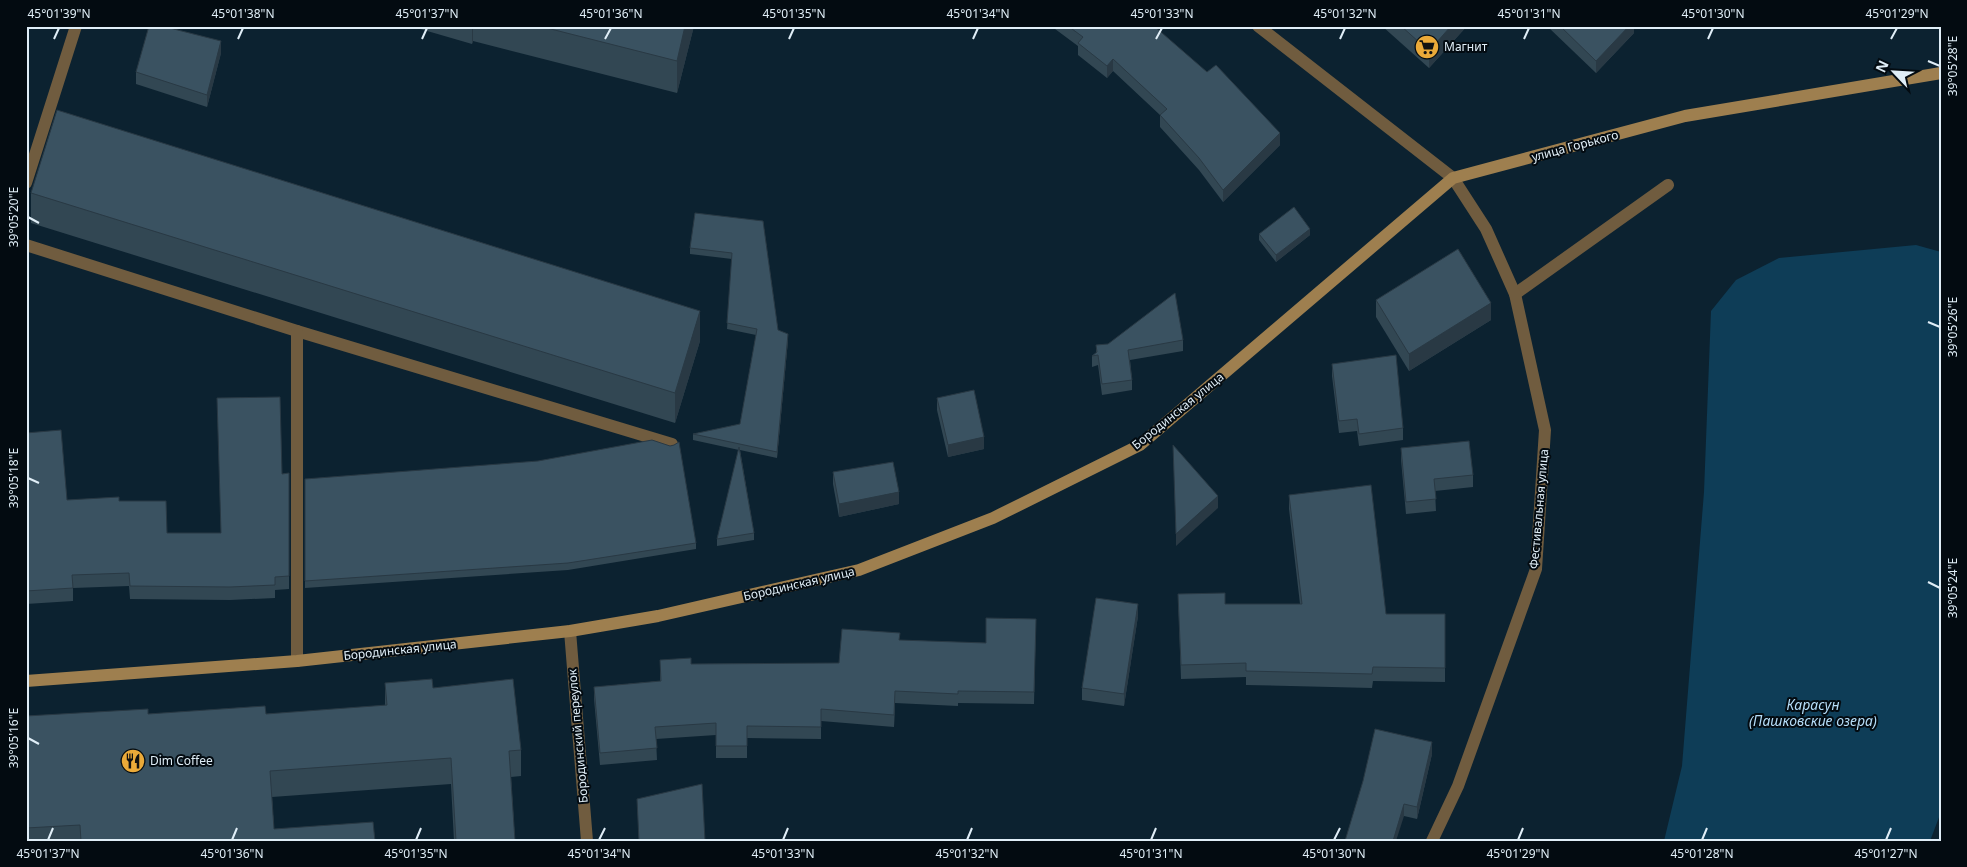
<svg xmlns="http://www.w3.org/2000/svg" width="1967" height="867" font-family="'Noto Sans',sans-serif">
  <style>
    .water { fill: #0e3d57 }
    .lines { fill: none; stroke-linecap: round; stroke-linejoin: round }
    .service { stroke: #705c3f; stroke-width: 12 }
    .minor { stroke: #705c3f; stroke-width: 12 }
    .secondary { stroke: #9e7f4f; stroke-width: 12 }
    .wall { fill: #324753 }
    .shaded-wall { fill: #293944 }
    .building { fill: #3a5261; stroke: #293944 }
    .ticks { fill: none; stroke: #e0eef7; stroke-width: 2 }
    .labels { text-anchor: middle; stroke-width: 4; stroke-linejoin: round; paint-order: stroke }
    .poi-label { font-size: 12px; fill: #e0eef7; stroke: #030b11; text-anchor: start }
    .street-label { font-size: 12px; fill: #e0eef7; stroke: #030b11 }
    .water-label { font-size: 14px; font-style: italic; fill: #b5ddf8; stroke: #030b11 }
    .neatline { fill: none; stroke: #e0eef7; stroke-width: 2 }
    .ticks-label { font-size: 12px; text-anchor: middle; fill: #e0eef7 }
  </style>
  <rect width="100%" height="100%" fill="#0c2230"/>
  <!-- water -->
  <polygon class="water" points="1916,245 1941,252 1941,812 1930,841 1664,841 1682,766 1704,492 1711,311 1736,280 1779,258"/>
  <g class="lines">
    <!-- service -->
    <g class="service">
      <polyline points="26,183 76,26"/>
      <polyline points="26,245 297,331 672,444"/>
      <polyline points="1515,294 1668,185"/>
      <polyline points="297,331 297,661"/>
    </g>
    <!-- minor -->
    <g class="minor">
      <polyline points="1258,26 1453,178 1486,229 1515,294 1545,430 1536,569 1458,786 1432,841"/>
      <polyline points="570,631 587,841"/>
    </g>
    <!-- secondary -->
    <polyline class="secondary" points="26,681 297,661 570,631 658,616 859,570 993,518 1140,445 1453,178 1685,116 1941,73"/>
  </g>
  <!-- wall -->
  <g class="wall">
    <polygon points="410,26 694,26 677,93 473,41 472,44"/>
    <polygon points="1051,26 1154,26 1280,145 1223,202 1199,170 1160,127 1160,115 1113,71 1107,78 1078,55 1078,46"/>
    <polygon points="1382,26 1467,26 1429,68"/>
    <polygon points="1547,26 1634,26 1634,33 1596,73"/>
    <polygon points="221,53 207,107 136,84 136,72"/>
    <polygon points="31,193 700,341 675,423 31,223"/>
    <polygon points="763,221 778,330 788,340 777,458 740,450 754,533 754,540 717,546 717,539 739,450 693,440 693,434 740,424 756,335 727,329 732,259 690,254 690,248"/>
    <polygon points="1259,234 1310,235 1276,262 1259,240"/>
    <polygon points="1376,300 1491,320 1409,371 1376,317"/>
    <polygon points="1183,340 1183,351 1130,360 1132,380 1132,390 1102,395 1098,365 1092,367 1092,356 1096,353 1096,345"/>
    <polygon points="1332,364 1403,428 1403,440 1359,446 1357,431 1339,433 1332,376"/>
    <polygon points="937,398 984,449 948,457 937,410"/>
    <polygon points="26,433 67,500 119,501 167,533 221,533 282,474 289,473 289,589 275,590 275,598 230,600 130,599 129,586 73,588 73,601 26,604"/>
    <polygon points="1401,448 1473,475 1473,487 1435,491 1436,511 1406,514 1401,460"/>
    <polygon points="833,472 899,504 839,517 833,484"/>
    <polygon points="305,479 696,543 696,549 568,570 305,588"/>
    <polygon points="1289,495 1386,614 1445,614 1445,682 1373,681 1372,688 1246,685 1246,677 1181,679 1178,594 1225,604 1300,604 1289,509"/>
    <polygon points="1138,616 1124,706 1082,700 1082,688"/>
    <polygon points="1036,619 1034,704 958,703 958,706 895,703 894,727 821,721 821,739 747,738 747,758 716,758 716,735 656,739 657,760 600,765 594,699 594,687 660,681 660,660 691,664 839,663 900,640 986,643"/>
    <polygon points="385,683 433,688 521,750 521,776 511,777 515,841 454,841 451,784 272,797 274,829 375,841 26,841 26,716 148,714 266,714 385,706"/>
    <polygon points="1432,754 1417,819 1404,816 1345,841"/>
  </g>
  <!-- shaded-wall -->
  <g class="shaded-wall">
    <polygon points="472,26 473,26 473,41 472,44"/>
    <polygon points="685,26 694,26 677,93 677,61"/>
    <polygon points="1451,26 1467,26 1429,68 1429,51"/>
    <polygon points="1629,26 1634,26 1634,33 1596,73 1596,61"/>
    <polygon points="221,41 221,53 207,107 207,95"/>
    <polygon points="1113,59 1113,71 1107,78 1107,66"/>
    <polygon points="1280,133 1280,145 1223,202 1223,190"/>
    <polygon points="1310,229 1310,235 1276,262 1276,255"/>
    <polygon points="1491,303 1491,320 1409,371 1409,354"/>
    <polygon points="700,311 700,341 675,423 675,393"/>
    <polygon points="788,334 788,340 777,458 777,452"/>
    <polygon points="984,437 984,449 948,457 948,445"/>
    <polygon points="899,492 899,504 839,517 839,504"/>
    <polygon points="1218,496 1218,508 1176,546 1176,534"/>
    <polygon points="1138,604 1138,616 1124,706 1124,694"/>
    <polygon points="895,691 895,703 894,727 894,715"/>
    <polygon points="1432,742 1432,754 1417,819 1417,807"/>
    <polygon points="1404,804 1404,816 1396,841 1393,841"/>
  </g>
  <!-- building -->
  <g class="building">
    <polygon points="149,26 162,26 221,41 207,95 136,72"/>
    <polygon points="539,26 685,26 677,61"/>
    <polygon points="1068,26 1154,26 1207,72 1216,65 1280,133 1223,190 1199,158 1160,115 1167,109 1113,59 1107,66 1078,43 1083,37"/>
    <polygon points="1401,26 1451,26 1429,51"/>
    <polygon points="1560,26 1629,26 1596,61"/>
    <polygon points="57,110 700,311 675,393 31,193"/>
    <polygon points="1294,207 1310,229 1276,255 1259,234"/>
    <polygon points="695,213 763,221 778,330 788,334 777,452 693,434 740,424 757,329 727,323 732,253 690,248"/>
    <polygon points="1458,249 1491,303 1409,354 1376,300"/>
    <polygon points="1175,293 1183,340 1128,350 1132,380 1102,384 1098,355 1092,356 1097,352 1096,345 1108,344"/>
    <polygon points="1396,355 1403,428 1359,434 1357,419 1339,421 1332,364"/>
    <polygon points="974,390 984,437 948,445 937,398"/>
    <polygon points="280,397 282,474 289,473 289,576 275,577 275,585 230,587 130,586 129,573 72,575 73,588 26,591 26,433 61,430 67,500 119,497 119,501 166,501 167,533 221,533 217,398"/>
    <polygon points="652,440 670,446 674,445 679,442 696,543 568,563 305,581 305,479 538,461"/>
    <polygon points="1469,441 1473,475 1434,479 1436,499 1406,502 1401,448"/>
    <polygon points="1173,445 1218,496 1176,534"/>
    <polygon points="739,447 754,533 717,539"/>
    <polygon points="893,462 899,492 839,504 833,472"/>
    <polygon points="1371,485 1386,614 1445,614 1445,668 1373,667 1372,674 1246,671 1246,663 1181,665 1178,594 1225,593 1225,604 1302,604 1289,495"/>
    <polygon points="1096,598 1138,604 1124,694 1082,688"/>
    <polygon points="986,618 1036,619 1034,692 958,691 958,694 895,691 894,715 821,709 821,727 747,726 747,746 716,746 716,723 655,727 657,748 600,753 594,687 661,681 660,660 691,658 691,664 839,663 842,629 900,633 899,640 986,643"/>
    <polygon points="432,679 433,688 513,679 521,750 509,751 515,841 456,841 451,758 270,771 274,829 373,822 375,841 81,841 80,825 26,828 26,716 148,709 148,714 265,706 266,714 387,705 385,683"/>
    <polygon points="1375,729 1432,742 1417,807 1404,804 1393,841 1345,841 1363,781"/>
    <polygon points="702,784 705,841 639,841 637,799"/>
  </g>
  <!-- ticks -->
  <path class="ticks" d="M54,39l5,-11M238,39l5,-11M422,39l5,-11M605,39l6,-11M789,39l5,-11M973,39l5,-11M1156,39l6,-11M1340,39l5,-11M1524,39l5,-11M1708,39l5,-11M1891,39l6,-11M1928,61l12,5M28,217l11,6M1928,322l12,5M28,478l11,5M1928,582l12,6M28,738l11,6M48,840l5,-12M232,840l5,-12M416,840l5,-12M599,840l6,-12M783,840l5,-12M967,840l5,-12M1151,840l5,-12M1334,840l6,-12M1518,840l5,-12M1702,840l5,-12M1886,840l5,-12"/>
  <!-- icons -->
  <defs>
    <g id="supermarket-disc" transform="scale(1.25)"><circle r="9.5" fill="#ebaa39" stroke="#030b11"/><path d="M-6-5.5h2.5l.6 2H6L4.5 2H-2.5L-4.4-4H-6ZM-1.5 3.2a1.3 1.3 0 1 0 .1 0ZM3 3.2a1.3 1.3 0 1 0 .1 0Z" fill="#111"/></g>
    <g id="restaurant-disc" transform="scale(1.25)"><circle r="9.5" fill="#ebaa39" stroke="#030b11"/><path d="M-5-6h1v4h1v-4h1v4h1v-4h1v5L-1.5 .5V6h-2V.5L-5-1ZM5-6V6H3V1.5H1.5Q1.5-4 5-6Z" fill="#111"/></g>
  </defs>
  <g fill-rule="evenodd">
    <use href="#supermarket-disc" x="1427" y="47"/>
    <use href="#restaurant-disc" x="133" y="761"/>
  </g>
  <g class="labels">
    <!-- poi labels -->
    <g class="poi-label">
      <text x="1444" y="51">Магнит</text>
      <text x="150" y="765">Dim Coffee</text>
    </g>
    <!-- street labels -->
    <g class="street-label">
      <text transform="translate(1575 146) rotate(-15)" y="4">улица Горького</text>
      <text transform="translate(1178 411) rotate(-39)" y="4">Бородинская улица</text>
      <text transform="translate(1539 509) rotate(-85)" y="4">Фестивальная улица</text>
      <text transform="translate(799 584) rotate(-13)" y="4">Бородинская улица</text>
      <text transform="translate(400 650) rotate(-6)" y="4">Бородинская улица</text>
      <text transform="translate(578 736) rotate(-95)" y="4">Бородинский переулок</text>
    </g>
    <!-- water labels -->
    <g class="water-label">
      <text x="1813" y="710">Карасун<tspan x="1813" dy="16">(Пашковские озера)</tspan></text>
    </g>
  </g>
  <!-- border -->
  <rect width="1967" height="867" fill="none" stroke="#030b11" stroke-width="55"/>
  <!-- north arrow -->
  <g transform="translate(1894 72) rotate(295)" stroke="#030b11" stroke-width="4" paint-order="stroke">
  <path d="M0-4L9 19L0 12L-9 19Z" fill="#e0eef7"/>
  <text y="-8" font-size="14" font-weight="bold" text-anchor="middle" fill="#e0eef7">N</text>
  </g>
  <rect x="28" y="28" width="1912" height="812" class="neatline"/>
  <g class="ticks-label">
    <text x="59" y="18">45°01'39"N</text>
    <text x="243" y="18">45°01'38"N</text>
    <text x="427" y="18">45°01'37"N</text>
    <text x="611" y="18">45°01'36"N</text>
    <text x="794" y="18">45°01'35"N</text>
    <text x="978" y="18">45°01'34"N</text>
    <text x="1162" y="18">45°01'33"N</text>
    <text x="1345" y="18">45°01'32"N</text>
    <text x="1529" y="18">45°01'31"N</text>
    <text x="1713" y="18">45°01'30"N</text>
    <text x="1897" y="18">45°01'29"N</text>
    <text transform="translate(1953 66) rotate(-90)" y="4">39°05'28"E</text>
    <text transform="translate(14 217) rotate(-90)" y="4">39°05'20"E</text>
    <text transform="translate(1953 327) rotate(-90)" y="4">39°05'26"E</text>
    <text transform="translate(14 478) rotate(-90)" y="4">39°05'18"E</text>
    <text transform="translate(1953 588) rotate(-90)" y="4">39°05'24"E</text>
    <text transform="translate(14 738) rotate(-90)" y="4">39°05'16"E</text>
    <text x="48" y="858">45°01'37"N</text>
    <text x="232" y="858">45°01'36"N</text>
    <text x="416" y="858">45°01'35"N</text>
    <text x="599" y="858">45°01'34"N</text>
    <text x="783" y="858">45°01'33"N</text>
    <text x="967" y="858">45°01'32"N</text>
    <text x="1151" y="858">45°01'31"N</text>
    <text x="1334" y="858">45°01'30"N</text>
    <text x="1518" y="858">45°01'29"N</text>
    <text x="1702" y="858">45°01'28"N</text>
    <text x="1886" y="858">45°01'27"N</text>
  </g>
</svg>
